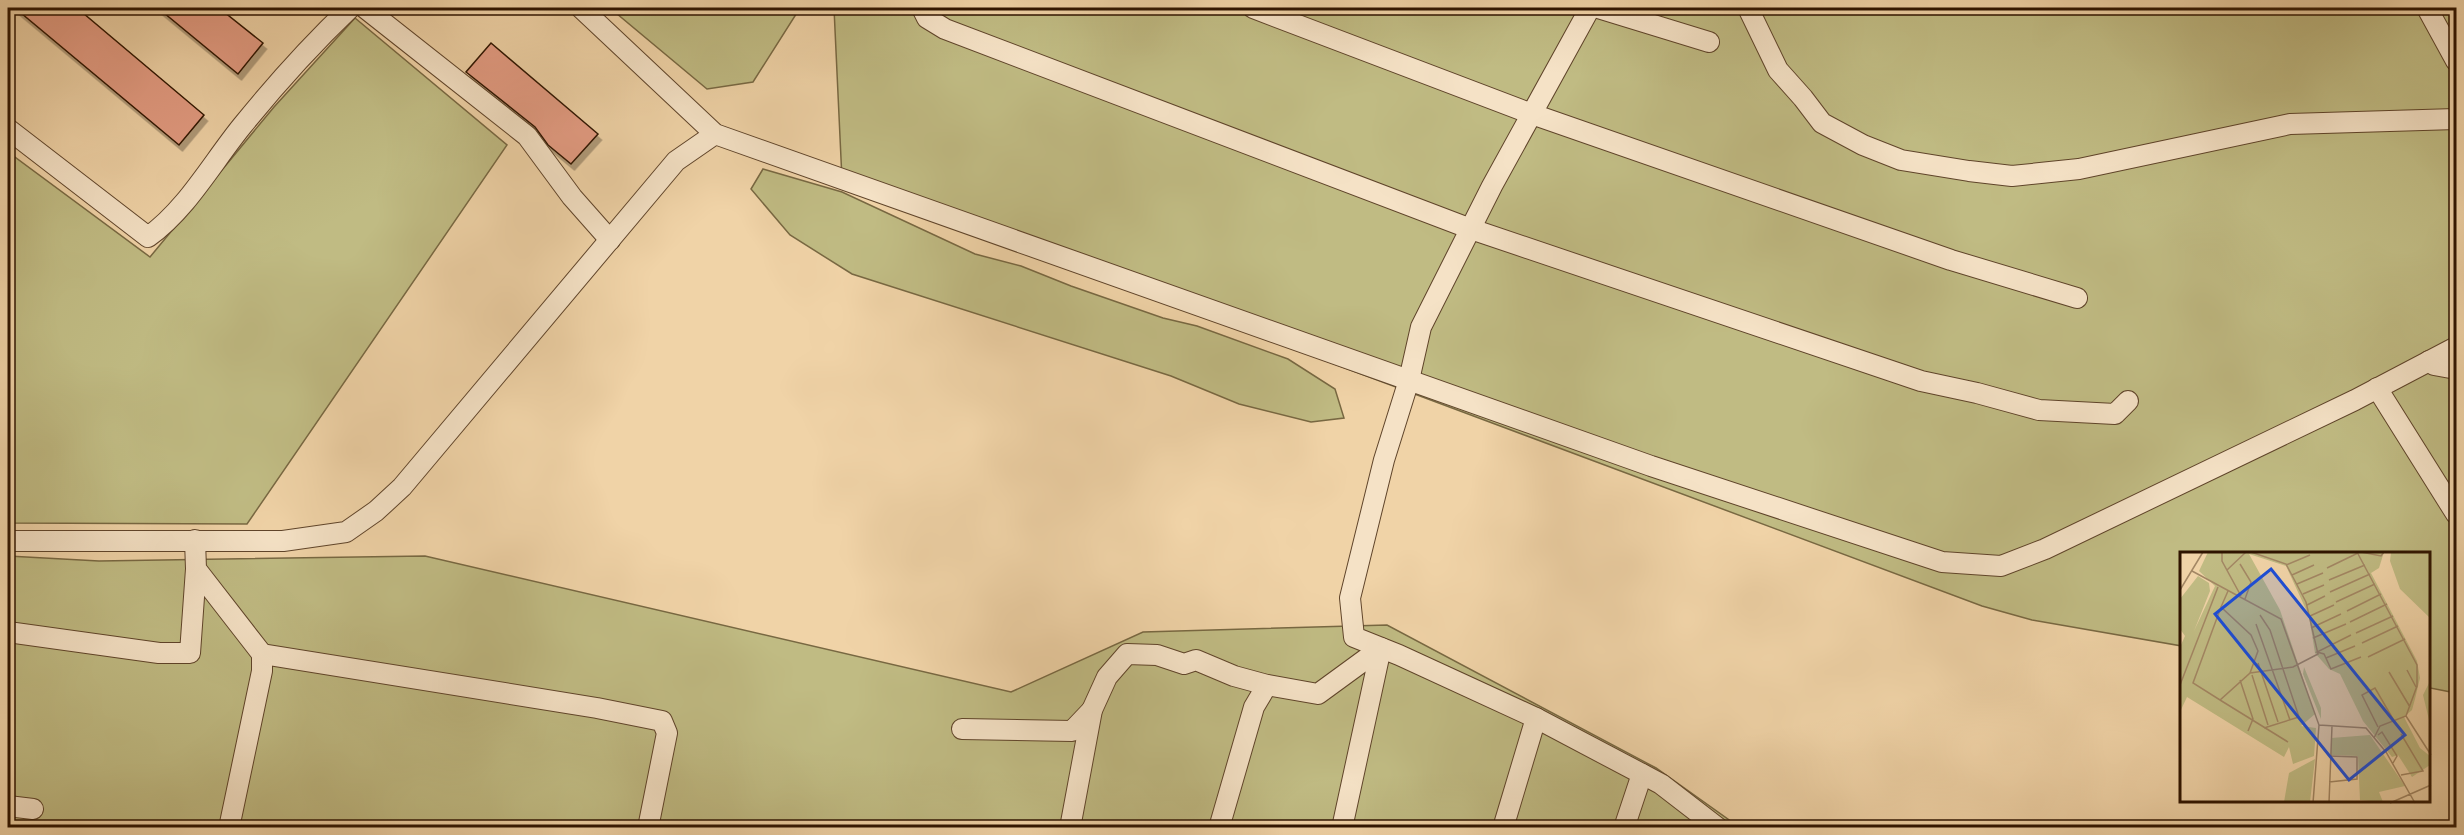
<svg xmlns="http://www.w3.org/2000/svg" width="2464" height="835" font-family="'Gentium Book Plus',serif">
  <style>
    .green { fill: #c0bb83; stroke: #786842; stroke-width: 1.5 }
    .building { fill: #e49c83; stroke: #2f1400; stroke-width: 1.5; filter: url(#shadow) }
    .lines { fill: none; stroke-linecap: round; stroke-linejoin: round }
    .minor-casing { stroke: #5f442a; stroke-width: 22 }
    .minor { stroke: #f5e2c6; stroke-width: 20 }
    .inset-road { fill: none; stroke: #a38764; stroke-width: 1.5 }
    .view { fill: #1d4ed8; fill-opacity: 0.15; stroke: #1d4ed8; stroke-width: 3 }
    .inset-edge { fill: none; stroke: #2f1400; stroke-width: 3 }
  </style>
  <defs>
    <filter id="shadow"><feDropShadow dx="3.5" dy="6" stdDeviation="0" flood-color="#0004"/></filter>
  </defs>
  <rect width="100%" height="100%" fill="#f0d3a7"/>
  <filter id="stains"><feTurbulence type="fractalNoise" baseFrequency=".00333" numOctaves="4"/><feColorMatrix values="0 0 0 0 .2 0 0 0 0 .09 0 0 0 0 .02 0 0 0 .5 -.17"/></filter>
  <radialGradient id="worn" r=".72"><stop offset=".6" stop-color="#630" stop-opacity="0"/><stop offset="1" stop-color="#630" stop-opacity=".3"/></radialGradient>
  <!-- green -->
  <g class="green">
    <polygon points="610,8 800,8 753,82 707,89"/>
    <polygon points="834,8 2456,8 2456,693 2430,688 2430,553 2182,553 2182,646 2032,620 1982,606 842,180"/>
    <polygon points="355,18 507,145 247,524 8,523 8,152 150,257 274,107"/>
    <polygon points="763,169 842,192 975,254 1021,266 1071,286 1163,318 1197,326 1288,359 1335,389 1344,418 1311,422 1239,404 1171,376 852,274 790,235 751,189"/>
    <polygon points="8,556 99,561 425,556 1011,692 1143,632 1387,625 1656,768 1739,827 8,827"/>
  </g>
  <!-- building -->
  <g class="building">
    <polygon points="15,8 77,8 204,115 179,145"/>
    <polygon points="158,8 219,8 263,43 238,74"/>
    <polygon points="491,43 598,134 571,164 548,145 535,127 466,72"/>
  </g>
  <g class="lines">
    <!-- minor casing -->
    <g class="minor-casing">
      <g id="minor">
        <polyline points="365,8 527,136 572,197 610,240"/>
        <polyline points="581,8 715,134 1651,466 1942,562 2001,566 2045,549 2355,400 2456,347"/>
        <polyline points="922,8 927,18 945,29 1471,229 1921,381 1977,393 2039,410 2115,414 2128,401"/>
        <polyline points="1253,8 1532,114 1951,260 2077,298"/>
        <polyline points="1590,8 1492,186 1421,327 1409,380 1384,460 1350,598 1354,637 1399,655 1536,718 1661,784 1718,828"/>
        <polyline points="1598,8 1709,42"/>
        <polyline points="1748,8 1778,70 1803,98 1822,123 1863,145 1901,160 1969,171 2012,176 2079,169 2290,124 2456,119"/>
        <polyline points="2427,8 2456,61"/>
        <path d="M8,129l140,108c39,-28 64,-74 94,-111 34,-42 69,-81 108,-118"/>
        <polyline points="2429,361 2434,365 2456,369"/>
        <polyline points="2377,388 2456,514"/>
        <polyline points="195,540 196,569 262,654 262,671 229,828"/>
        <polyline points="8,541 283,541 346,532 376,511 402,487 676,161 715,134"/>
        <polyline points="8,632 159,653 190,653 196,569"/>
        <polyline points="262,654 597,708 662,721 667,733 648,828"/>
        <polyline points="962,729 1072,731 1092,710"/>
        <polyline points="8,806 33,809"/>
        <polyline points="1070,828 1092,710 1107,677 1127,654 1157,655 1184,664 1196,660 1234,676 1267,685 1318,694 1381,648 1342,828"/>
        <polyline points="1219,828 1254,707 1267,685"/>
        <polyline points="1503,828 1536,718"/>
        <polyline points="1624,828 1642,774"/>
      </g>
    </g>
    <!-- minor -->
    <use href="#minor" class="minor"/>
  </g>
  <!-- overview -->
  <g transform="translate(2180 552)">
    <rect width="250" height="250" fill="#f0d3a7"/>
    <path d="M28,0h176l-5,16 -8,5 46,88 3,17 -5,21 -3,11 -8,7 16,31 10,8v9l-18,12 -14,-22 -6,2 -29,-36 -23,-47 -11,-5 -14,-16 -6,-37 -23,-50 -37,-12 31,56 35,104 -14,12 15,2 -2,28 -21,8 -4,-17 -5,10 -97,-60 -7,15v-65l5,-11 -5,-7v-30l18,-23 11,7 1,8 -16,40 21,-45 -16,-15zM211,0h39v66l-30,-29 -10,-28zM124,115l17,41v11l-18,-45zM250,129v43l-7,-29zM190,183l35,51 -26,6 4,10 -23,-2 -2,-44 -27,-1v-17zM135,207l-5,43 -38,1 12,-1 5,-29z" fill="#c0bb83"/>
    <path class="inset-road" d="M42,0v9l19,35M177,0l60,113v21l-11,30 -26,10 -6,12M181,0l20,4 3,-4M60,12l11,18 -6,17M106,13l24,-10M147,16l31,-15M47,18l19,-18M12,19l89,48 38,106 -6,78M112,23l22,-10M149,28l36,-15M117,32l26,-11M0,38l23,-38M150,40l40,-18M123,42l21,-9M156,50l39,-18M127,53l18,-9M41,55l-28,76 27,17 30,-27 8,-22 -7,-16 -30,-28 7,-16M167,59l34,-17M80,63l10,15 29,87 -35,11M130,64l24,-11M170,70l37,-18M76,72l34,96M131,76l30,-14M176,81l37,-17M171,83l-34,17 7,2 7,15 30,-12M133,86l33,-14M182,91l36,-17M188,105l37,-18M146,106l29,-12M78,111l20,59M227,118l9,17M209,120l21,35M70,121l43,-6 25,-13 -12,-52 -20,-38 -35,-12M72,123l16,50M60,128l13,39 -5,12M0,133l38,-98M40,148l68,42M226,164l25,39M139,173l47,3 20,24 29,51M198,175l-16,-32 13,-7 18,31M198,183l4,-3 15,24 -4,7M221,223l22,-4 -22,-37M149,230l28,-3v-22l-28,-1M149,251l3,-77M210,251l41,-18"/>
    <path class="view" d="M91,17l134,166 -56,45 -134,-166z"/>
    <rect width="250" height="250" class="inset-edge"/>
  </g>
  <!-- margin -->
  <rect width="2464" height="835" fill="none" stroke="#f0d3a7" stroke-width="30"/>
  <rect x="9" y="9" width="2446" height="817" fill="none" stroke="#2f1400" stroke-width="3"/>
  <rect x="15" y="15" width="2434" height="805" fill="none" stroke="#2f1400" stroke-width="1.5"/>
  <rect width="100%" height="100%" filter="url(#stains)"/>
  <rect width="100%" height="100%" fill="url(#worn)"/>
</svg>
